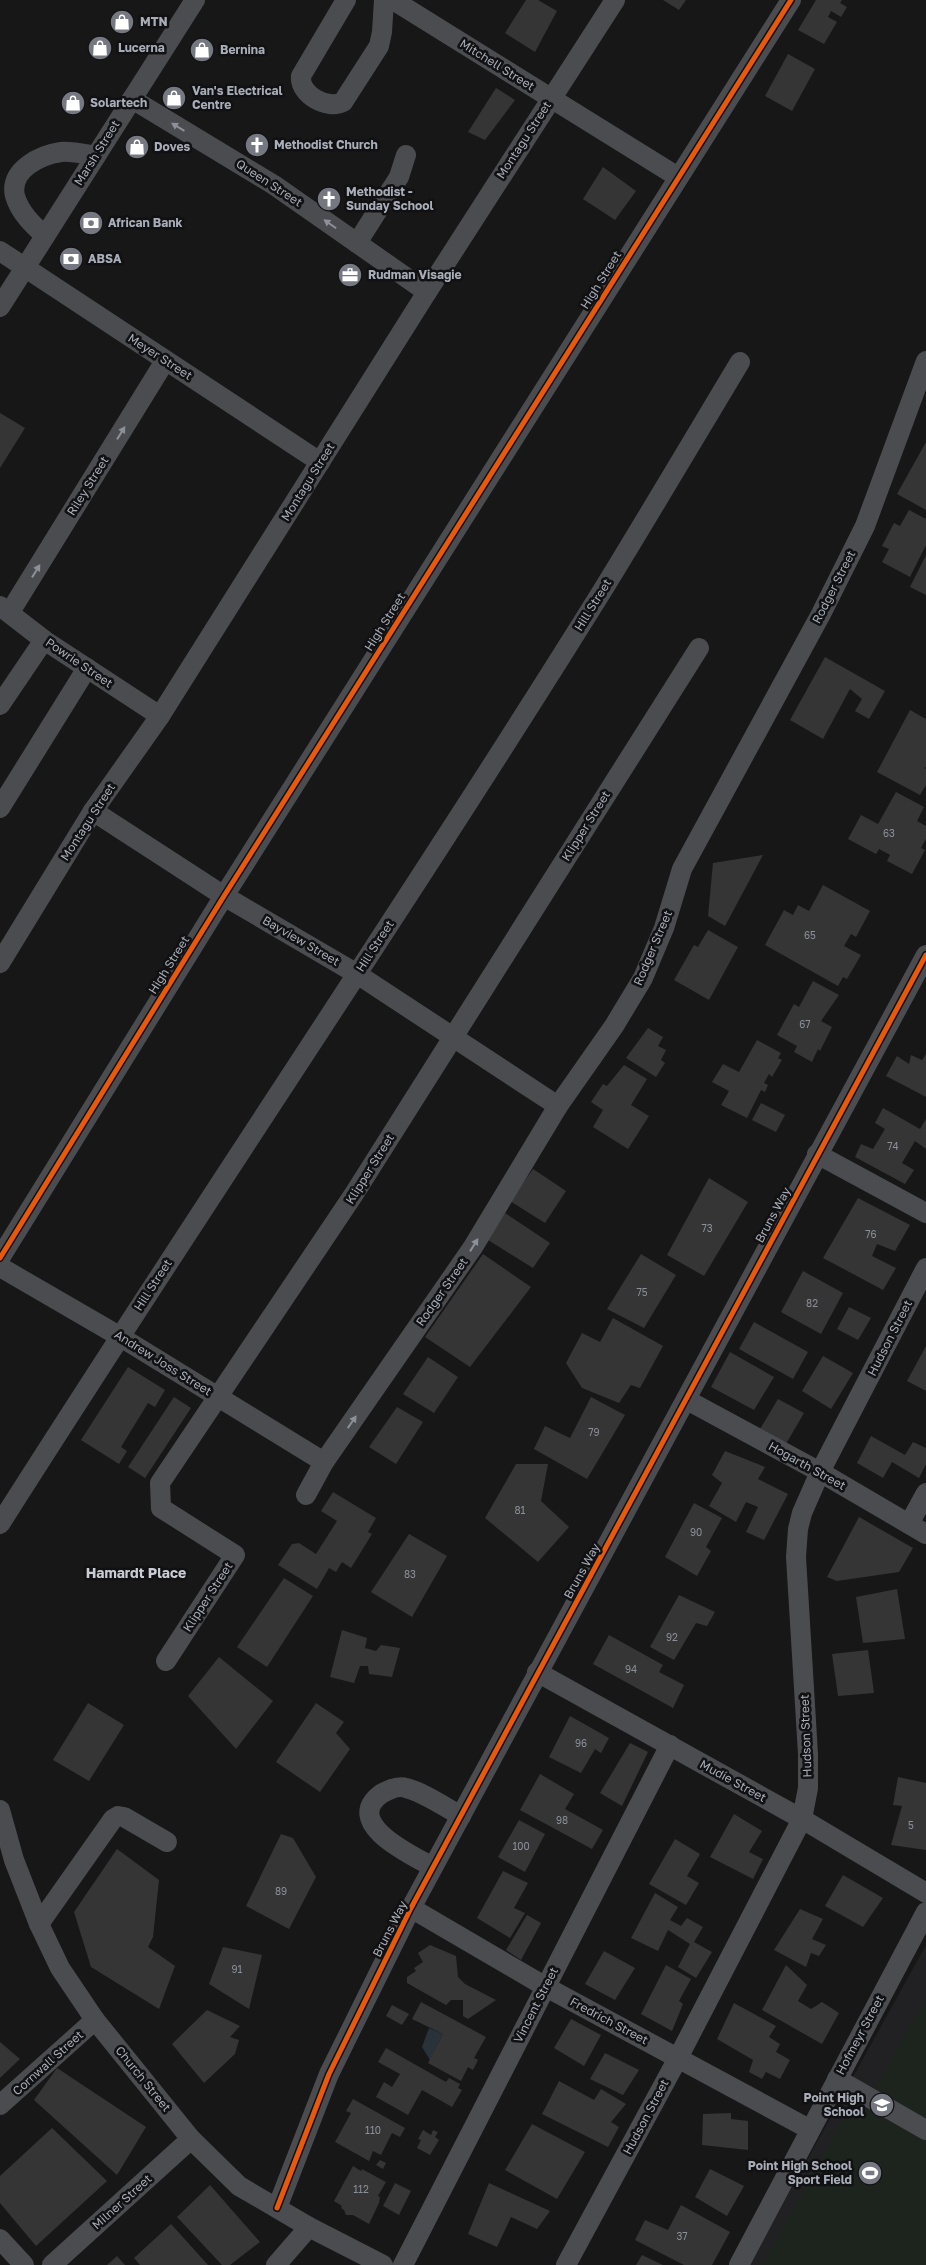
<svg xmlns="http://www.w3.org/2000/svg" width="926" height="2265" font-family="'Golos Text',sans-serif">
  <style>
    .built { fill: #212123 }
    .green { fill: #1d241e }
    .water { fill: #2a3239 }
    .building { fill: #353536 }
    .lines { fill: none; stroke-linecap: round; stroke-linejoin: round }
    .minor { stroke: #4b4c50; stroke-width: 20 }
    .cycleway-casing { stroke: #111113; stroke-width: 8 }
    .cycleway { stroke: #e8590c; stroke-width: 5 }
    .oneway { fill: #8c9099 }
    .labels { text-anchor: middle; stroke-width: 5; stroke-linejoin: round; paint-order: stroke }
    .number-label { font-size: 10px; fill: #8b8f98 }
    .poi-label { font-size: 12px; font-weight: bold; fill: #a8adb8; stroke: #111113; text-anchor: start }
    .street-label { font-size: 12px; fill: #a8adb8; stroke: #111113 }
    .neighbourhood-label { font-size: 14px; font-weight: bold; fill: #c9ccd4; stroke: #111113 }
  </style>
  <rect width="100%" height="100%" fill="#171717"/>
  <!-- built -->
  <polygon class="built" points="926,1945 926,2265 749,2265"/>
  <!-- green -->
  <g class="green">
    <polygon points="926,1998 926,2118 874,2090"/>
    <polygon points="854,2100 926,2136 926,2265 762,2265"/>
  </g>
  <!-- water -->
  <polygon class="water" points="429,2028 443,2034 430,2060 422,2047"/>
  <!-- building -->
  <g class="building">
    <polygon points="526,0 538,0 557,11 535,52 505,33"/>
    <polygon points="663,0 686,0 679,10"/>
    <polygon points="816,0 842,0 840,3 847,7 841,17 831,11 828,17 837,22 824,44 798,30"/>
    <polygon points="788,54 815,69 792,111 765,96"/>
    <polygon points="496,88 515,100 485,140 468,132"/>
    <polygon points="603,167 636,191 615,220 583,199"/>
    <polygon points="0,413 25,428 0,468"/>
    <polygon points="926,442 926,510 897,494"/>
    <polygon points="909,510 926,519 926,545 910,577 882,562 889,549 882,546 894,523 900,526"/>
    <polygon points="926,555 926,595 910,587"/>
    <polygon points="825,657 885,691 869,719 855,711 862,699 850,689 823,739 790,720"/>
    <polygon points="910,710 926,719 926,767 924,768 926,769 926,785 920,795 877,772"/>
    <polygon points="896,792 924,807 917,821 926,826 926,839 921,848 925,850 912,874 887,861 890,855 879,849 876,854 848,839 861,815 878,824"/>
    <polygon points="763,855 725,926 708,916 713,863"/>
    <polygon points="823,885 870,911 856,937 851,934 844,946 861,955 847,979 843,977 838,986 765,945 784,910 793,915 798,905 809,911"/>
    <polygon points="708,930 738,947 709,1000 674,980 694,945 698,947"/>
    <polygon points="813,981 839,995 821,1021 832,1027 820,1051 818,1049 812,1062 794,1052 797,1046 777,1035 794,1004 799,1007"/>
    <polygon points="648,1028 663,1037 658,1046 666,1050 661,1060 665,1063 656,1077 626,1058"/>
    <polygon points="757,1040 781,1053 778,1058 782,1060 772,1077 769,1074 764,1083 768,1085 765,1092 761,1090 747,1118 721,1105 729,1091 712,1082 723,1064 739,1072"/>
    <polygon points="926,1054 926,1097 886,1076 897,1056 909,1064 911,1055 922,1060"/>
    <polygon points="624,1065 647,1079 631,1105 649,1116 628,1149 593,1127 603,1110 591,1102 603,1084 607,1086"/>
    <polygon points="761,1103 785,1115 776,1132 752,1120"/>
    <polygon points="883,1108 920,1129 926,1119 926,1149 915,1141 902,1163 914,1170 905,1184 855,1157 861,1144 873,1149 885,1129 875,1123"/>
    <polygon points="533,1169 566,1191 545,1223 510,1201"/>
    <polygon points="709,1178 748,1202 704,1276 667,1255"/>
    <polygon points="858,1198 910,1225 895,1251 877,1244 872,1256 896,1268 883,1290 823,1258"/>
    <polygon points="505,1213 550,1243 533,1268 488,1240"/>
    <polygon points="483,1254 531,1287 470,1367 425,1337"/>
    <polygon points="641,1254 676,1275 644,1328 607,1309"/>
    <polygon points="803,1271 843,1293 821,1334 781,1312"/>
    <polygon points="849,1307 871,1318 858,1340 837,1329"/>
    <polygon points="613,1318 663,1346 640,1388 631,1385 619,1403 582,1388 566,1363 582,1333 600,1342"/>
    <polygon points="754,1322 808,1352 793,1379 739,1349"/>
    <polygon points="926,1346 926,1391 907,1381"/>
    <polygon points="730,1352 774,1377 754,1410 711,1387"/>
    <polygon points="823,1356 853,1373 831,1409 802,1391"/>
    <polygon points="428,1357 458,1377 434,1413 403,1394"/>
    <polygon points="128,1367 165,1390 155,1407 148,1403 121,1447 127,1451 119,1464 81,1440"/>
    <polygon points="174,1397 191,1408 145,1478 128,1467"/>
    <polygon points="591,1397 625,1415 587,1479 534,1449 545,1426 570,1438"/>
    <polygon points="778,1399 804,1413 786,1444 760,1429"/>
    <polygon points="397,1407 423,1422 396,1464 369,1447"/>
    <polygon points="871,1436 905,1455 913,1442 926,1448 926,1464 919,1478 892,1462 883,1478 857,1463"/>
    <polygon points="725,1451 765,1467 758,1479 788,1494 764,1540 746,1532 758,1507 746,1502 736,1522 709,1506 722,1483 712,1475"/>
    <polygon points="516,1464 548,1464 541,1501 569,1527 538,1562 485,1518"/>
    <polygon points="333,1492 376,1518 368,1532 372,1534 351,1568 342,1562 336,1572 329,1568 317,1589 278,1565 292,1544 299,1543 316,1554 337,1521 321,1511"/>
    <polygon points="694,1503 722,1518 706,1547 711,1551 697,1576 665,1557"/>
    <polygon points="859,1517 913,1548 899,1572 837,1581 827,1577"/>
    <polygon points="409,1534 447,1556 412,1617 371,1592"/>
    <polygon points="284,1578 313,1596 267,1667 237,1647"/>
    <polygon points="897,1589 905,1639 863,1643 856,1597"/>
    <polygon points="679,1595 715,1612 707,1626 696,1623 674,1660 650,1647"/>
    <polygon points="342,1630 367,1638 365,1648 376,1651 381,1645 400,1648 392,1677 369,1674 368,1666 360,1666 354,1683 330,1677"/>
    <polygon points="609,1635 663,1665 659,1672 684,1685 673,1708 593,1664"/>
    <polygon points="868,1650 874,1693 838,1696 832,1654"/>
    <polygon points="219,1657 273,1701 236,1749 188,1696"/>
    <polygon points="88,1703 124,1725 89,1781 53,1760"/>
    <polygon points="316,1703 344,1722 336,1733 350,1749 320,1792 276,1762"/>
    <polygon points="570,1716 609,1738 601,1753 595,1749 581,1773 549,1757"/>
    <polygon points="630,1743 648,1752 622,1806 600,1793"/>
    <polygon points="540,1774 574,1794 565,1809 603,1830 592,1849 520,1810"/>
    <polygon points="898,1777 926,1783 926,1850 891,1845 902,1806 893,1805"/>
    <polygon points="734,1814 762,1831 749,1852 763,1859 753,1879 710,1857"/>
    <polygon points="519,1820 545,1834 525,1872 498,1857"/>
    <polygon points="281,1834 293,1838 316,1877 289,1929 246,1906"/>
    <polygon points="675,1839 700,1854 687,1876 699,1883 686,1905 649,1884"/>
    <polygon points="117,1849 159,1880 153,1937 148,1947 175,1966 159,2009 91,1967 74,1912"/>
    <polygon points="503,1871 528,1883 514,1908 525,1913 510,1938 477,1918"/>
    <polygon points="843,1875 883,1898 863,1927 825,1906"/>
    <polygon points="655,1893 678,1907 670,1920 681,1926 687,1918 703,1927 694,1942 712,1952 696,1978 678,1967 690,1944 668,1930 658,1951 631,1938"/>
    <polygon points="800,1909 823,1919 812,1939 826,1945 819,1956 811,1953 806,1967 774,1950"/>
    <polygon points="527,1915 541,1923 521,1960 506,1950"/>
    <polygon points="430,1945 456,1956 458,1977 465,1984 496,2000 468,2019 463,2016 463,2000 451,2000 446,2005 407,1983 407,1977 416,1971 414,1968 423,1962 418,1953"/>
    <polygon points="223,1947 262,1955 249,2009 209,1984"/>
    <polygon points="604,1951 635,1968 615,2000 585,1984"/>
    <polygon points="666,1965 691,1979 679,2001 683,2004 672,2031 641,2014"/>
    <polygon points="786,1965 807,1985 798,2001 811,2009 822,2002 839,2013 822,2044 762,2010"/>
    <polygon points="421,2002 486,2037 474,2058 478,2060 473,2070 468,2067 461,2081 428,2063 443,2034 412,2019"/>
    <polygon points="734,2003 776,2026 769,2037 780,2044 776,2052 790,2060 780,2079 766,2072 762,2079 749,2072 753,2060 717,2039"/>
    <polygon points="392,2005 409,2014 402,2025 386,2016"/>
    <polygon points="207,2010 240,2026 230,2037 239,2040 235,2054 204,2083 172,2044"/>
    <polygon points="571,2019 601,2035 584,2066 554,2048"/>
    <polygon points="0,2042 20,2059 0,2078"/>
    <polygon points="386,2048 446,2082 449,2078 460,2084 458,2088 462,2090 452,2107 422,2090 408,2115 376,2097 384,2082 392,2087 400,2074 378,2062"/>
    <polygon points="605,2053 639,2070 623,2095 590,2079"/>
    <polygon points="57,2068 146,2127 117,2175 34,2100"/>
    <polygon points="559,2081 594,2100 601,2089 626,2104 611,2122 619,2127 608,2147 542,2114"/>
    <polygon points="353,2099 405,2128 400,2137 392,2133 381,2155 373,2151 369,2161 335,2142 351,2113 346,2111"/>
    <polygon points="731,2113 731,2119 748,2121 748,2150 702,2145 703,2114"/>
    <polygon points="532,2124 585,2152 557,2199 505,2170"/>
    <polygon points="52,2128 107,2181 36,2246 0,2203 0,2176"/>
    <polygon points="423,2130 431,2135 433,2130 438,2132 435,2137 439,2140 430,2155 417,2148 421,2140 418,2139"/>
    <polygon points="380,2160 386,2163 383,2169 376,2165"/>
    <polygon points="353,2166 361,2171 362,2169 386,2182 378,2196 380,2197 379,2203 369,2224 353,2215 346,2215 344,2210 341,2208 342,2206 334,2201"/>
    <polygon points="710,2169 744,2186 727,2216 695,2197"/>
    <polygon points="395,2183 411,2191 399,2215 383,2206"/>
    <polygon points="489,2183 550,2211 537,2229 511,2217 497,2247 468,2234"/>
    <polygon points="210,2185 260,2242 230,2265 222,2265 177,2217"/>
    <polygon points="681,2205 730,2232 712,2265 684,2265 635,2240 645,2220 668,2230"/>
    <polygon points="171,2224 208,2265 140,2265 134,2258"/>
    <polygon points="642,2255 663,2265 636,2265"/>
    <polygon points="117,2256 125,2265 107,2265"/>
  </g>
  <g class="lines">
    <!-- minor -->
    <g class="minor">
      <path d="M346,0l-45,76c-2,19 27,34 42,26l36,-56 3,-14 2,-32"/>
      <polyline points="393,0 678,177"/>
      <polyline points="132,99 274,185 427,292"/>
      <path d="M45,236c-12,-11 -25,-23 -30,-40 -6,-26 25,-41 46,-44 11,-1 23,2 35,4"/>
      <polyline points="357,243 399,177 406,155"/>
      <polyline points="0,251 320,462"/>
      <polyline points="0,307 195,0"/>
      <polyline points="0,606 44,640 160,716"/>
      <polyline points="10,612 165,361"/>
      <polyline points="0,705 44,640"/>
      <polyline points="0,808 87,668"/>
      <polyline points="93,811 224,896 357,974 558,1106"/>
      <polyline points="0,963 93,811 160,716 427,292 615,0"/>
      <polyline points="817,1154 926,1213"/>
      <polyline points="0,1258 224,896 791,0"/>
      <polyline points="0,1267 119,1336 324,1462"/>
      <polyline points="687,1400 820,1472 926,1534"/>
      <polyline points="306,1495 324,1462 473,1247 558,1106 614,1026 643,978 664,928 682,869 821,614 865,526 926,361"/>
      <path d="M0,1524c199,-314 408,-621 604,-936 46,-75 91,-151 136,-226"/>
      <polyline points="909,1524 926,1493"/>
      <polyline points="166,1661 235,1555 161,1508 160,1483 354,1194 699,648"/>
      <polyline points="537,1672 802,1819 926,1893"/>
      <polyline points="0,1810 14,1860 39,1924 60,1968 95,2020 191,2139 239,2186 309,2227 383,2265"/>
      <path d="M433,1867c-22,-12 -91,-44 -52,-73 7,-4 17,-9 25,-6 17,4 39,19 55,28"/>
      <polyline points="411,1908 546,1987 809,2129"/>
      <polyline points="39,1924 113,1819 118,1816 124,1817 167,1842"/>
      <polyline points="837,2079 926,2130"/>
      <polyline points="0,2105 95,2020"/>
      <polyline points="277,2208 329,2074 411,1908 926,955"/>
      <polyline points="0,2239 24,2265"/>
      <polyline points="52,2265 191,2139"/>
      <polyline points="276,2265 309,2227"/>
      <polyline points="403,2265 670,1745"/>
      <polyline points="566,2265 678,2058 802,1819 808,1788 808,1754 796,1557 798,1529 802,1513 820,1472 926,1268"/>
      <polyline points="739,2265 926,1912"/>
    </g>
    <!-- cycleway casing -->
    <g class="cycleway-casing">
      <g id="cycleway">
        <polyline points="0,1258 224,896 791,0"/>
        <polyline points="277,2208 329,2074 411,1908 926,955"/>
      </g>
    </g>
    <!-- cycleway -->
    <use href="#cycleway" class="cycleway"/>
  </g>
  <!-- one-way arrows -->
  <defs><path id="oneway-solid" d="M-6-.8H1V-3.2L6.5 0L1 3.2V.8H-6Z" transform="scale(1.25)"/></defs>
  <g class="oneway">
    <use href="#oneway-solid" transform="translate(178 127) rotate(-149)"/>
    <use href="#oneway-solid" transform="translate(330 224) rotate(-145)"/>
    <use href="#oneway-solid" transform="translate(121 433) rotate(-58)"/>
    <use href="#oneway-solid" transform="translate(36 571) rotate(-58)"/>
    <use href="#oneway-solid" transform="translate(474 1245) rotate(-58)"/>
    <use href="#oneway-solid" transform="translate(352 1422) rotate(-55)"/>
  </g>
  <!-- icons -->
  <defs>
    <g id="shop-disc" transform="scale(1.25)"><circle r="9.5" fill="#757880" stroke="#111113"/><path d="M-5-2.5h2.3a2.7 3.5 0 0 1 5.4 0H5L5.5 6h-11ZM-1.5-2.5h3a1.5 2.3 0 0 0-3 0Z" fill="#fff"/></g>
    <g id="church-disc" transform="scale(1.25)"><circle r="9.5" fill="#757880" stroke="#111113"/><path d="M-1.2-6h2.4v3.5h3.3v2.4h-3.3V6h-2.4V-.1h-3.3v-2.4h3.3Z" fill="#fff"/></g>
    <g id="bank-disc" transform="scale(1.25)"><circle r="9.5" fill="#757880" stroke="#111113"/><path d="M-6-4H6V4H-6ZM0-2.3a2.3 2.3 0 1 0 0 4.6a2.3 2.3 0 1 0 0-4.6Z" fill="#fff"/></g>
    <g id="office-disc" transform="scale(1.25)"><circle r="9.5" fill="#757880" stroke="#111113"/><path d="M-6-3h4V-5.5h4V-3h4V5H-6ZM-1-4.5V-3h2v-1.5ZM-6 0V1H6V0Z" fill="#fff"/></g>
    <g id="school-disc" transform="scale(1.25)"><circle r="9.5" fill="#757880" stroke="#111113"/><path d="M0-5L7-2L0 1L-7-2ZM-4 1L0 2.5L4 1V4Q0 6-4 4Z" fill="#fff"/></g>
    <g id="stadium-disc" transform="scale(1.25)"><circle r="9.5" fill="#757880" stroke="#111113"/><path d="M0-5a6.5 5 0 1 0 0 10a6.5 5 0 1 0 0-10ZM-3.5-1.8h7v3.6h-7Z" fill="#fff"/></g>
  </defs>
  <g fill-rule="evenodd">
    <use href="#shop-disc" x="122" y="22"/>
    <use href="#shop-disc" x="100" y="48"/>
    <use href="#shop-disc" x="202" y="50"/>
    <use href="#shop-disc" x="174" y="98"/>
    <use href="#shop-disc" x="73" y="103"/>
    <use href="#church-disc" x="257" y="145"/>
    <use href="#shop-disc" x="137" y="147"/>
    <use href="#church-disc" x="329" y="199"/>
    <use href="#bank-disc" x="91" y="223"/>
    <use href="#bank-disc" x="71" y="259"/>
    <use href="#office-disc" x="350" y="275"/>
    <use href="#school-disc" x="882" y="2105"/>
    <use href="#stadium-disc" x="870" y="2173"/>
  </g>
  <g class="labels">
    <!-- number labels -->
    <g class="number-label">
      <text x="889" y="837">63</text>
      <text x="810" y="939">65</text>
      <text x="805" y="1028">67</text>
      <text x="893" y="1150">74</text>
      <text x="707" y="1232">73</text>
      <text x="871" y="1238">76</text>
      <text x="642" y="1296">75</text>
      <text x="812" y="1307">82</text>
      <text x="594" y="1436">79</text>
      <text x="520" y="1514">81</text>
      <text x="696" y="1536">90</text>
      <text x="410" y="1578">83</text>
      <text x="672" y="1641">92</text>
      <text x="631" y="1673">94</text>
      <text x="581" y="1747">96</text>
      <text x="562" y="1824">98</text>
      <text x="911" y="1829">5</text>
      <text x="521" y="1850">100</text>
      <text x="281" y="1895">89</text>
      <text x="237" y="1973">91</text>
      <text x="373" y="2134">110</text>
      <text x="361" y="2193">112</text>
      <text x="682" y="2240">37</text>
    </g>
    <!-- poi labels -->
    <g class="poi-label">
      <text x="140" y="26">MTN</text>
      <text x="118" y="52">Lucerna</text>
      <text x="220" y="54">Bernina</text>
      <text x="192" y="95">Van's Electrical<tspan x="192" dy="14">Centre</tspan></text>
      <text x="90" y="107">Solartech</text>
      <text x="274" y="149">Methodist Church</text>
      <text x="154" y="151">Doves</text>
      <text x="346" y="196">Methodist -<tspan x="346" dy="14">Sunday School</tspan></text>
      <text x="108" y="227">African Bank</text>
      <text x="88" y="263">ABSA</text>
      <text x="368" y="279">Rudman Visagie</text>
      <text x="864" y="2102" text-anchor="end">Point High<tspan x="864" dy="14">School</tspan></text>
      <text x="852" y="2170" text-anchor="end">Point High School<tspan x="852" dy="14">Sport Field</tspan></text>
    </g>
    <!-- street labels -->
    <g class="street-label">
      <text transform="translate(497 65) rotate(32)" y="4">Mitchell Street</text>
      <text transform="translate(524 140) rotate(-57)" y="4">Montagu Street</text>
      <text transform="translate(97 153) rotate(-58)" y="4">Marsh Street</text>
      <text transform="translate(269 183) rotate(33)" y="4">Queen Street</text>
      <text transform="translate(601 280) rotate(-58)" y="4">High Street</text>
      <text transform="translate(160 357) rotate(33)" y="4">Meyer Street</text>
      <text transform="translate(308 482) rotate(-58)" y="4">Montagu Street</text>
      <text transform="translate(88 486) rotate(-58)" y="4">Riley Street</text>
      <text transform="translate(834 587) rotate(-63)" y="4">Rodger Street</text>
      <text transform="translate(593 605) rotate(-58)" y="4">Hill Street</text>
      <text transform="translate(385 622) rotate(-58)" y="4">High Street</text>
      <text transform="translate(79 663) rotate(34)" y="4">Powrie Street</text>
      <text transform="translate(88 822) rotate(-57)" y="4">Montagu Street</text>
      <text transform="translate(586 826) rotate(-58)" y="4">Klipper Street</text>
      <text transform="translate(301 941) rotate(30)" y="4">Bayview Street</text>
      <text transform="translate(375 946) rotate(-57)" y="4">Hill Street</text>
      <text transform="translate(653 948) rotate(-67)" y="4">Rodger Street</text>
      <text transform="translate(169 965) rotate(-58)" y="4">High Street</text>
      <text transform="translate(370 1169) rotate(-58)" y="4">Klipper Street</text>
      <text transform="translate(773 1215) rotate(-62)" y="4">Bruns Way</text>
      <text transform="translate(153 1285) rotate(-57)" y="4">Hill Street</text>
      <text transform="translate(442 1292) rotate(-55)" y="4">Rodger Street</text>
      <text transform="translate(890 1338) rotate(-63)" y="4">Hudson Street</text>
      <text transform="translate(163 1363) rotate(32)" y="4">Andrew Joss Street</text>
      <text transform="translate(807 1466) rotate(29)" y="4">Hogarth Street</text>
      <text transform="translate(582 1571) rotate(-61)" y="4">Bruns Way</text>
      <text transform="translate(208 1597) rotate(-57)" y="4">Klipper Street</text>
      <text transform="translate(806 1736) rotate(-92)" y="4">Hudson Street</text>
      <text transform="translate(733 1781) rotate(29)" y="4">Mudie Street</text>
      <text transform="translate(390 1929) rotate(-63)" y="4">Bruns Way</text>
      <text transform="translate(536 2005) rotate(-63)" y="4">Vincent Street</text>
      <text transform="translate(609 2021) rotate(28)" y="4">Fredrich Street</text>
      <text transform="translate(860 2035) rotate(-62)" y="4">Hofmeyr Street</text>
      <text transform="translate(48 2063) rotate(-42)" y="4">Cornwall Street</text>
      <text transform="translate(143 2079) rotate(51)" y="4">Church Street</text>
      <text transform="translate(646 2117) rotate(-62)" y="4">Hudson Street</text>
      <text transform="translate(122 2202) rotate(-42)" y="4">Milner Street</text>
    </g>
    <!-- neighbourhood labels -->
    <g class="neighbourhood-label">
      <text x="136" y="1578">Hamardt Place</text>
    </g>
  </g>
</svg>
